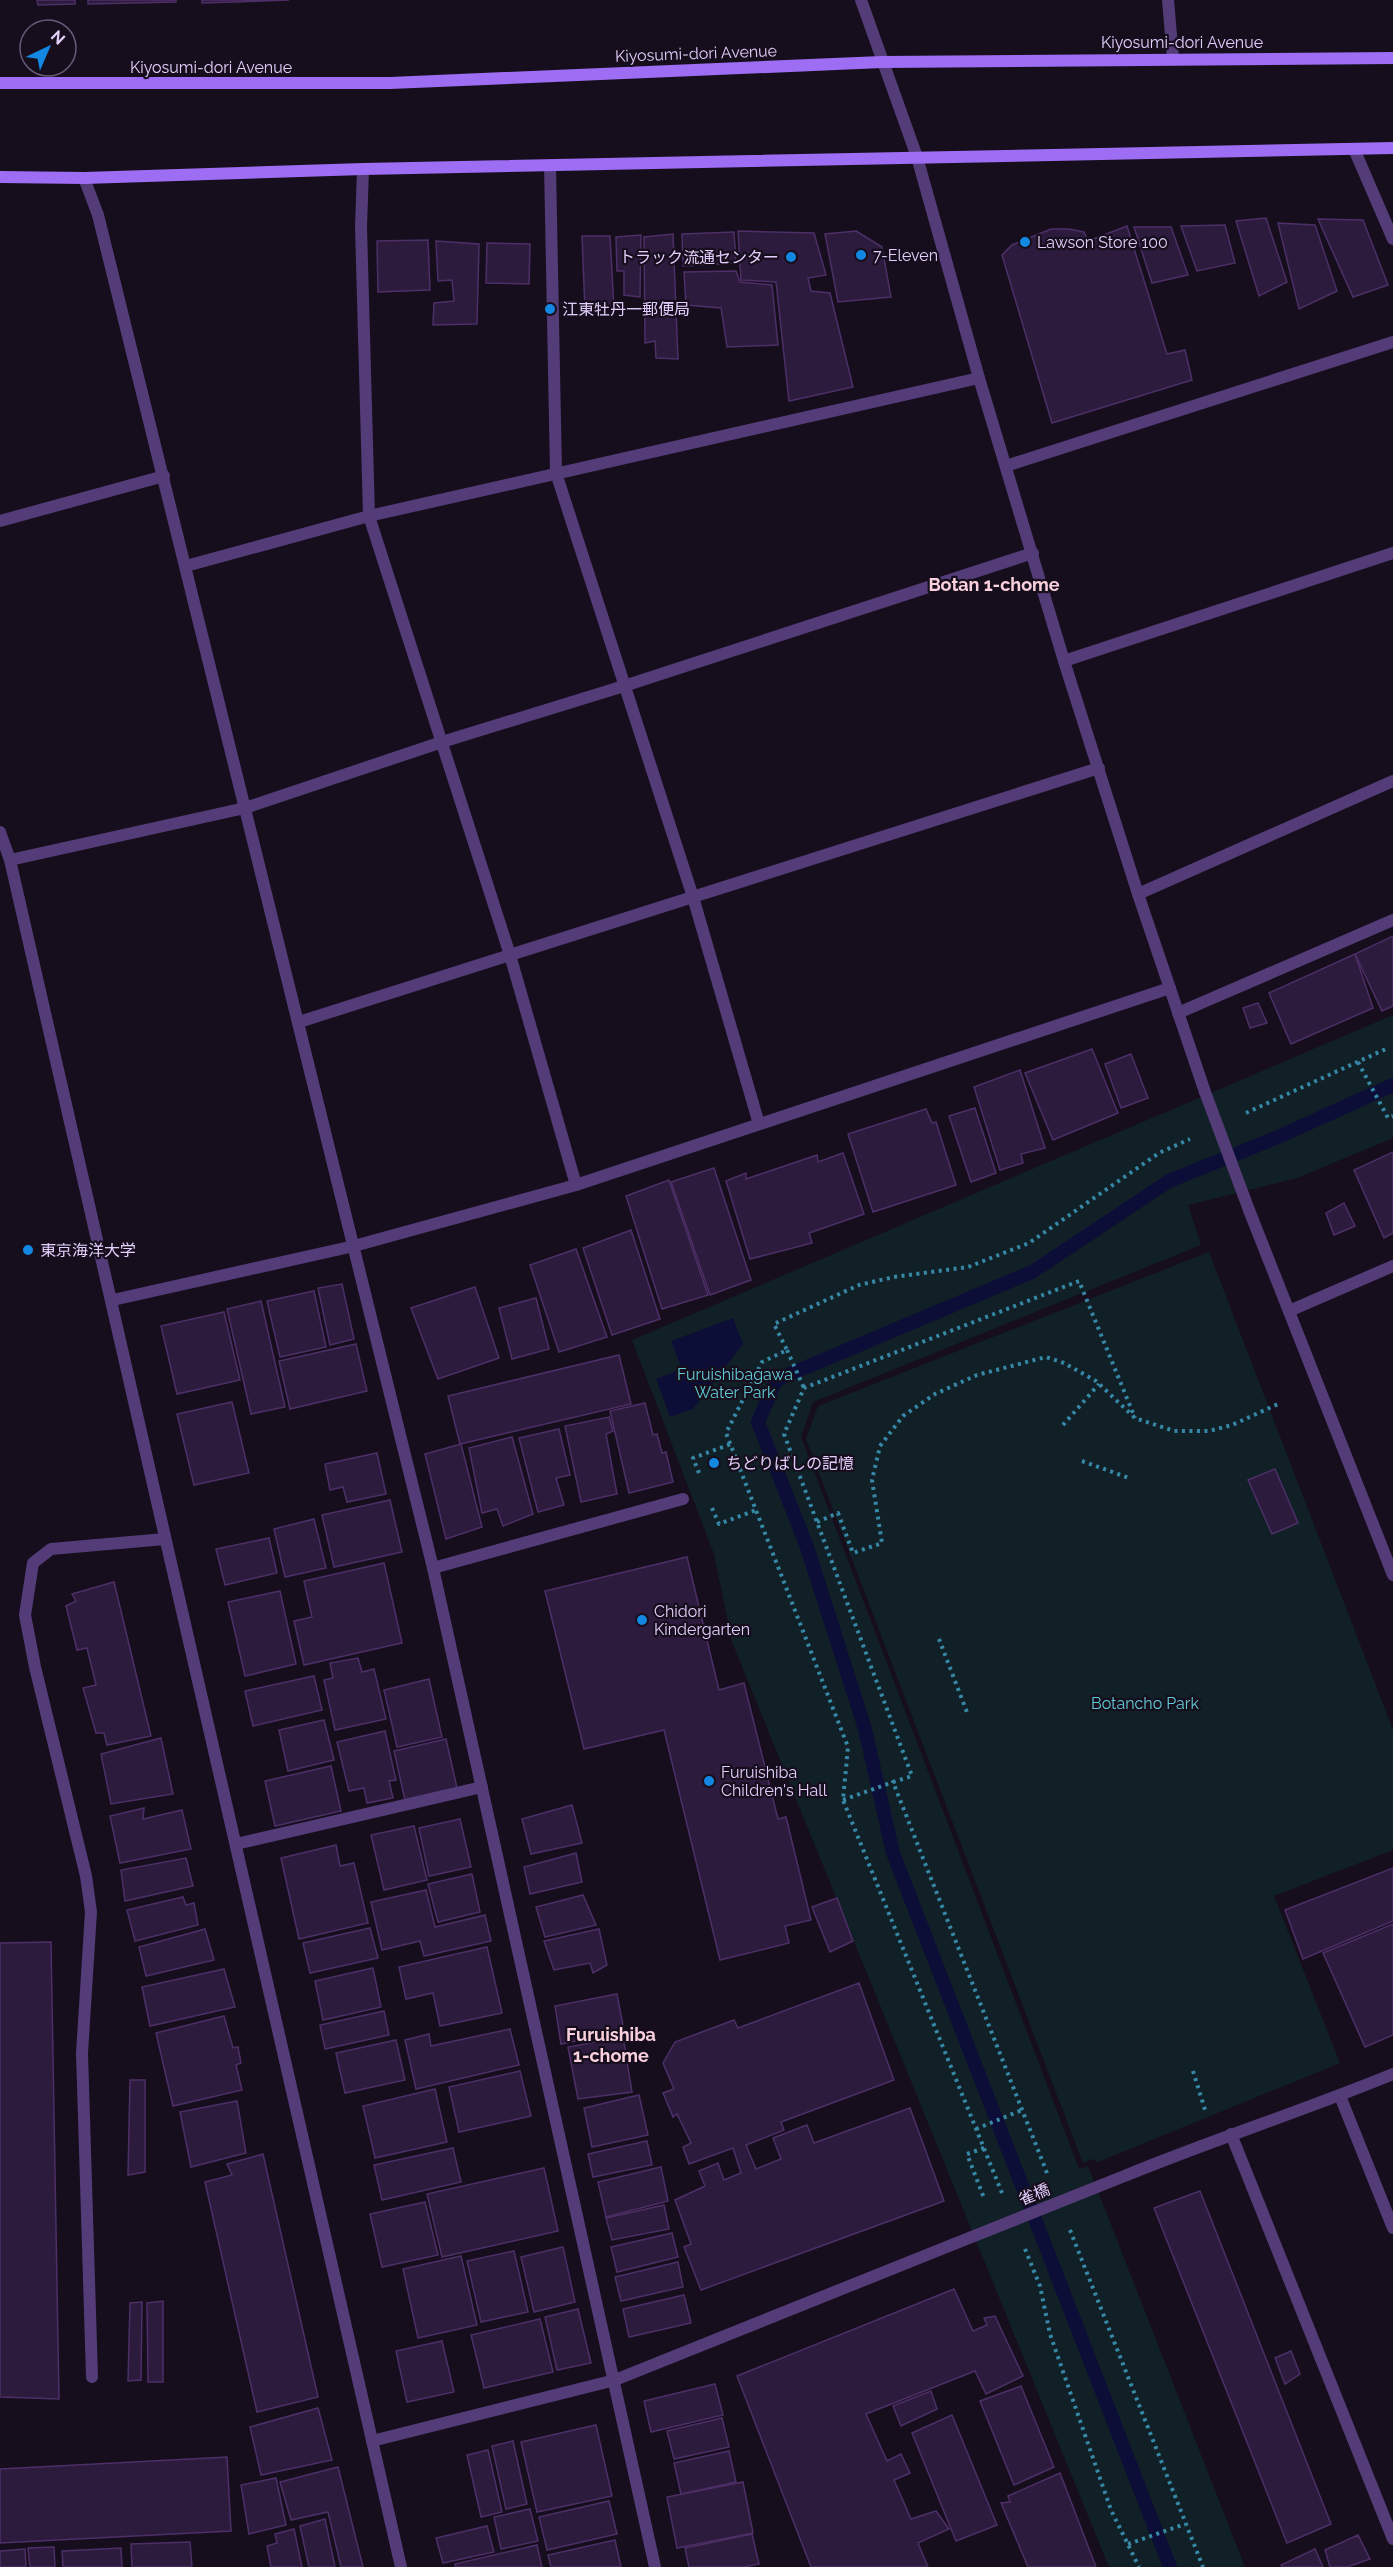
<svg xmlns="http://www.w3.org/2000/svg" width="1393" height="2567" font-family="Raleway,'Noto Sans JP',sans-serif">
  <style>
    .green { fill: #112027 }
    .water { fill: #0d0e37 }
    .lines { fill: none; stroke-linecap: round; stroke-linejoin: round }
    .stream { stroke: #0d0e37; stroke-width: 14 }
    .building { fill: #2d1b3d; stroke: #4d2f67; stroke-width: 1.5 }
    .path { stroke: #3788a6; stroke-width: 4; stroke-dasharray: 3 4.5; stroke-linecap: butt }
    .service { stroke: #533c78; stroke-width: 12 }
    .minor { stroke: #533c78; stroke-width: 12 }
    .tertiary { stroke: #533c78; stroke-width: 12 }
    .secondary { stroke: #9d6df3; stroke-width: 12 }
    .minor-bridge { stroke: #533c78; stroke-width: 12 }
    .tertiary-bridge { stroke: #533c78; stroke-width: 12 }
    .poi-dot { fill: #1388e2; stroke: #160e1d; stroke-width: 2 }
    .labels { text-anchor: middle; stroke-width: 4.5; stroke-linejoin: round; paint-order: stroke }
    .street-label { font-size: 16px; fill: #e2cefb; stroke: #160e1d }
    .poi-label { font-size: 16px; fill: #e2cefb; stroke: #160e1d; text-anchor: start }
    .park-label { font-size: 16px; fill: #61cad4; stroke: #160e1d }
    .neighbourhood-label { font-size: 18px; font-weight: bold; fill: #fbd0dd; stroke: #160e1d }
  </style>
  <rect width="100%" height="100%" fill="#160e1d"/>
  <!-- green -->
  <g class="green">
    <polygon points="1393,1015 1393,1138 1297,1178 1188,1205 1201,1245 813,1402 801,1437 1079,2169 1088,2166 1245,2567 1109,2567 732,1642 714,1554 632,1340"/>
    <polygon points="1209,1252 1393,1730 1393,1850 1274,1896 1340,2063 1098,2162 1093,2159 1083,2163 806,1439 818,1406"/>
  </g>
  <!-- water -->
  <polygon class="water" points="733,1318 743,1344 693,1409 670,1417 656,1379 682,1369 671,1341"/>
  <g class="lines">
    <!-- stream -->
    <polyline class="stream" points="1170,2567 893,1853 865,1729 807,1547 758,1422 776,1380 1032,1272 1169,1181 1278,1137 1393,1085"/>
  </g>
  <!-- building -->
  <g class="building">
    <polygon points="37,0 75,0 75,4 38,5"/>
    <polygon points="88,0 176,0 176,2 88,4"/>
    <polygon points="202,0 289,0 202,3"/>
    <polygon points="1266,218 1287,282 1259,296 1236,221"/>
    <polygon points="1318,219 1363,220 1388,285 1353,297"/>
    <polygon points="1278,223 1315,225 1337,291 1299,309"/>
    <polygon points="1225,225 1235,263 1197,271 1181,226"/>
    <polygon points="1127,226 1167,354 1185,350 1192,380 1052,423 1002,255 1012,245 1051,229 1069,229 1084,232 1088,241"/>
    <polygon points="1134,227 1171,227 1188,275 1152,283"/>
    <polygon points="738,231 814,233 826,275 808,278 811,291 830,293 853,387 789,401 776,282 741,280"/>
    <polygon points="856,231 882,247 891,297 838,302 825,234"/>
    <polygon points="734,232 736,263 683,266 682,234"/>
    <polygon points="673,234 678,359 656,358 655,341 645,343 644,237"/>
    <polygon points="641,235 640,297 624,295 624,271 617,271 616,237"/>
    <polygon points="582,236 610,236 614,309 585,310"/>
    <polygon points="428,240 430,290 378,292 377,241"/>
    <polygon points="436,241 479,244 477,324 433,325 434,303 454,301 452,280 438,281"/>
    <polygon points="487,243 530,244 529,284 486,283"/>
    <polygon points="736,271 740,282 772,285 778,345 727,347 721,308 686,305 684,272"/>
    <polygon points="1393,936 1393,1006 1382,1011 1355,954"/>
    <polygon points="1355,954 1373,1008 1291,1044 1269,993"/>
    <polygon points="1258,1003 1267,1023 1250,1028 1243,1008"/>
    <polygon points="1092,1049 1118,1113 1053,1140 1025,1073"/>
    <polygon points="1131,1054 1148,1098 1121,1108 1105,1064"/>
    <polygon points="1020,1070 1045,1148 1021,1154 1023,1163 1000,1170 974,1087"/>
    <polygon points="975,1108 996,1173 971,1182 949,1116"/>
    <polygon points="926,1109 932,1123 936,1122 956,1185 873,1212 848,1134"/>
    <polygon points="1393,1152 1393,1233 1384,1238 1354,1170"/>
    <polygon points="843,1153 864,1214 809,1233 812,1243 750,1259 726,1181 746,1173 746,1179 817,1155 818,1162"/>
    <polygon points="714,1168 751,1280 710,1295 671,1182"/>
    <polygon points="669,1180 708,1295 662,1309 626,1196"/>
    <polygon points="1344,1203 1355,1226 1334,1235 1326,1213"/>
    <polygon points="631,1230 660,1319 612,1335 583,1248"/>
    <polygon points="576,1249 607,1337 559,1352 530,1265"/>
    <polygon points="342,1284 354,1339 330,1345 318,1288"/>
    <polygon points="475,1287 499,1358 438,1379 411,1308"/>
    <polygon points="314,1291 326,1347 280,1357 267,1301"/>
    <polygon points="536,1298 549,1349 512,1359 499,1308"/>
    <polygon points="261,1301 285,1407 251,1414 227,1309"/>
    <polygon points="224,1312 240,1380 177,1394 161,1326"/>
    <polygon points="356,1344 367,1391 290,1409 279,1361"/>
    <polygon points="619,1355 631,1404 460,1444 448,1396"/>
    <polygon points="232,1402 249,1473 194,1485 177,1414"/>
    <polygon points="645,1403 653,1435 657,1434 662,1453 666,1452 673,1482 629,1493 610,1411"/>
    <polygon points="609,1417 613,1431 606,1434 617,1494 581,1502 565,1426"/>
    <polygon points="559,1429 570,1475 556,1478 564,1505 538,1512 519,1438"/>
    <polygon points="512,1437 533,1514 503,1526 497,1509 482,1513 469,1448"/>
    <polygon points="461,1444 482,1527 446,1539 425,1454"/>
    <polygon points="377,1453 386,1494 347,1502 343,1487 330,1490 325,1464"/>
    <polygon points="1275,1469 1298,1523 1272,1534 1248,1480"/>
    <polygon points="390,1500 402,1552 334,1567 322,1515"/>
    <polygon points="314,1519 326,1568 285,1577 274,1529"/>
    <polygon points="269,1538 277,1573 225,1585 216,1549"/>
    <polygon points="687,1557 719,1690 744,1683 778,1819 786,1817 811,1920 785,1926 789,1943 720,1960 664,1730 584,1749 545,1591"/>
    <polygon points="384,1563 402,1643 304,1665 294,1621 312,1617 304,1581"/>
    <polygon points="114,1582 151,1736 107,1745 104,1733 96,1733 83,1688 96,1685 87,1648 77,1650 66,1606 76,1601 72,1594"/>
    <polygon points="280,1591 296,1664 245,1676 228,1602"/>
    <polygon points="358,1658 362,1672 374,1669 386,1719 335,1730 324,1680 333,1678 330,1663"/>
    <polygon points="314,1676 322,1710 253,1726 245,1691"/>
    <polygon points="429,1679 442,1737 397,1747 384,1690"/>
    <polygon points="324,1720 334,1760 288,1771 279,1730"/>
    <polygon points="385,1731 396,1780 389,1781 393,1798 367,1803 364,1788 349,1791 337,1742"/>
    <polygon points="161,1738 173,1794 111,1804 101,1754"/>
    <polygon points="446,1739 457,1788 405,1800 394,1751"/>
    <polygon points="331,1766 341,1811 275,1826 265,1781"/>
    <polygon points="572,1805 582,1843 531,1854 522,1819"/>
    <polygon points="144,1808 143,1819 182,1810 191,1849 120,1863 110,1816"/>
    <polygon points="460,1819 471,1867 429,1876 419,1828"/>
    <polygon points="414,1826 427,1880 384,1890 371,1835"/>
    <polygon points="336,1845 340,1866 354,1863 368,1923 299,1939 281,1858"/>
    <polygon points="576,1853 582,1882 530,1894 524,1867"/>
    <polygon points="186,1858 193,1886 125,1901 121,1870"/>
    <polygon points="1393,1868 1393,1921 1303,1959 1285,1910"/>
    <polygon points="472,1874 480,1912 438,1922 428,1884"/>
    <polygon points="426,1890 435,1927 485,1915 491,1941 424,1956 420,1941 382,1950 371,1902"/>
    <polygon points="583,1895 596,1925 545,1937 536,1907"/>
    <polygon points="183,1897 186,1905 194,1903 198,1925 135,1941 127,1910"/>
    <polygon points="837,1898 853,1941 830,1952 812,1907"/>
    <polygon points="1393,1924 1393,2035 1365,2047 1323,1953"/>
    <polygon points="370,1928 378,1958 310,1973 303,1943"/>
    <polygon points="205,1929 214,1960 146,1976 139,1947"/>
    <polygon points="599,1929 607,1965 593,1973 590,1963 554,1970 544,1941"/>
    <polygon points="51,1942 59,2399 0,2397 0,1943"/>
    <polygon points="487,1947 502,2013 440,2026 433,1993 406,1999 399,1967"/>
    <polygon points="373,1968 381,2007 323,2020 315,1981"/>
    <polygon points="224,1969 235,2007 150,2026 142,1987"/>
    <polygon points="859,1983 894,2080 781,2122 784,2130 746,2145 756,2169 781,2159 773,2138 807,2125 814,2143 910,2108 944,2201 701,2290 684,2247 691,2244 675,2200 705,2186 699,2171 718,2163 724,2180 741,2173 733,2148 689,2164 683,2147 691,2143 677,2114 673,2117 663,2093 674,2089 663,2063 675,2042 734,2020 738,2028"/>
    <polygon points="617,1994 624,2031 561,2044 555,2006"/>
    <polygon points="384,2011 389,2035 325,2049 320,2025"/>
    <polygon points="224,2016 233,2048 238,2047 241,2063 236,2065 242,2090 173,2106 156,2033"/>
    <polygon points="510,2029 519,2065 416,2089 405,2040 429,2034 431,2046"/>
    <polygon points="623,2037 632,2092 578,2099 568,2047"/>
    <polygon points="396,2040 405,2080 345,2093 336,2053"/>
    <polygon points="520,2071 531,2116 459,2132 449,2087"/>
    <polygon points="130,2080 145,2080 145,2172 128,2175"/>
    <polygon points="435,2089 447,2142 375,2158 363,2106"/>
    <polygon points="639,2095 648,2135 592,2147 584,2108"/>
    <polygon points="237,2101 246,2153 191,2167 180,2112"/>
    <polygon points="647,2141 652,2165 593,2177 588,2154"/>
    <polygon points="453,2148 461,2182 382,2200 374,2165"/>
    <polygon points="263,2154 318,2397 257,2412 205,2182 232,2175 227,2164"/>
    <polygon points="661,2167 668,2201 606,2217 598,2182"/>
    <polygon points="544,2168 558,2231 442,2257 427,2194"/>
    <polygon points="1200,2191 1331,2524 1287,2543 1154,2208"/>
    <polygon points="425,2202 438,2255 382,2267 370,2214"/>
    <polygon points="664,2205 669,2229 612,2240 606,2218"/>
    <polygon points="672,2233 678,2257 617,2272 611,2247"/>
    <polygon points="563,2247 575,2302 534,2312 521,2257"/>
    <polygon points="514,2251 528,2312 481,2322 467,2261"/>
    <polygon points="461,2256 477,2325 418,2338 403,2269"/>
    <polygon points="678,2262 683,2287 621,2301 615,2277"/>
    <polygon points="954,2289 973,2331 987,2325 984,2318 995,2316 1023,2376 986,2394 975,2371 866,2414 887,2461 901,2454 910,2473 894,2480 911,2519 936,2511 949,2529 918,2543 928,2567 811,2567 737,2376"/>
    <polygon points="684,2295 691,2323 629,2337 623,2309"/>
    <polygon points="163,2301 163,2382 148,2382 147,2303"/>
    <polygon points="142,2302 141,2380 128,2381 130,2303"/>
    <polygon points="578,2309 591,2363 557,2370 545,2317"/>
    <polygon points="540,2319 553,2372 484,2388 471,2335"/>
    <polygon points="442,2341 454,2392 407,2402 396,2351"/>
    <polygon points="1291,2351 1300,2374 1285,2384 1275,2358"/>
    <polygon points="715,2384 723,2415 651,2432 644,2401"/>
    <polygon points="1021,2386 1054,2467 1014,2485 980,2401"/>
    <polygon points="931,2391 937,2409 901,2426 893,2406"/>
    <polygon points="318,2408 332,2460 261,2475 250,2427"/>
    <polygon points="952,2415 997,2525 956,2541 912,2433"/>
    <polygon points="722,2418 729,2447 674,2459 667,2431"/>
    <polygon points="596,2425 612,2496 537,2512 521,2442"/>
    <polygon points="513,2441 527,2504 506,2509 492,2446"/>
    <polygon points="488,2450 502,2512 481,2517 467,2455"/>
    <polygon points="729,2451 736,2482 681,2494 674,2463"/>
    <polygon points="227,2457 231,2531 0,2543 0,2469"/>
    <polygon points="338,2467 363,2567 341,2567 328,2512 291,2520 280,2482"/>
    <polygon points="1060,2473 1096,2567 1028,2567 1001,2503 1010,2502 1008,2496"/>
    <polygon points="276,2478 286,2525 249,2534 241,2485"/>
    <polygon points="743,2482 753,2533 677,2548 667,2497"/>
    <polygon points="609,2501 617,2534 547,2550 539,2517"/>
    <polygon points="530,2509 538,2541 501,2549 494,2517"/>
    <polygon points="325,2519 335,2567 309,2567 300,2526"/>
    <polygon points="487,2526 494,2552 443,2563 436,2538"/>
    <polygon points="294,2529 302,2567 271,2567 267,2546 277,2543 275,2534"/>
    <polygon points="752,2534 759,2564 744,2567 689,2567 685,2548"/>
    <polygon points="1358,2535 1370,2559 1347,2567 1330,2567 1325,2550"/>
    <polygon points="615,2540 621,2567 551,2567 548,2555"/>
    <polygon points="190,2542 192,2567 132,2567 131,2544"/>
    <polygon points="537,2545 542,2567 455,2567 455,2564"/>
    <polygon points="54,2547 55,2567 30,2567 28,2548"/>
    <polygon points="121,2548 122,2567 63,2567 62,2551"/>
    <polygon points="25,2549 26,2567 0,2567 0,2551"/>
    <polygon points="1315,2549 1323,2567 1282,2567 1281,2565"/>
  </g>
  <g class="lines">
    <!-- path -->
    <g class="path">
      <polyline points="1358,1062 1388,1118 1393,1116"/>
      <polyline points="1246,1113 1388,1048"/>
      <polyline points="787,1350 804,1388"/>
      <polyline points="1063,1425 1099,1384"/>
      <polyline points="1082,1461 1129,1478"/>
      <polyline points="699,1473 693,1458 731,1444"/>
      <polyline points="712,1508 719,1524 756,1510"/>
      <polyline points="817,1522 838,1513 853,1553 882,1543 872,1480 880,1446 903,1416 935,1394 977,1375 1046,1357 1064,1363 1096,1381 1135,1418 1174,1431 1209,1431 1232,1425 1278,1404"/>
      <polyline points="939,1639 968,1715"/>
      <polyline points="843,1800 893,1782"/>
      <polyline points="1193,2071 1206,2113"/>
      <polyline points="976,2129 1022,2110"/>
      <polyline points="984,2148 967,2154 984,2198"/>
      <polyline points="1047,2173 893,1782 912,1776 784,1434 804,1388 1079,1281 1135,1418"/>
      <polyline points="1002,2193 843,1800 848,1747 726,1433 762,1362 787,1350 774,1324 859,1285 894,1277 968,1267 1029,1243 1159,1153 1190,1139"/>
      <polyline points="1070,2230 1203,2567"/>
      <polyline points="1025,2249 1040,2286 1050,2334 1111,2510 1139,2567"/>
      <polyline points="1128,2544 1185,2524"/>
    </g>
    <!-- service -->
    <g class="service">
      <polyline points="1168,0 1173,58"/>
      <polyline points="363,169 361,227 369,516 510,955 576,1185"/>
      <polyline points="1006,466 1393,342"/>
      <polyline points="0,521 164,476"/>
      <polyline points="186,566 369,516 979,378"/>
      <polyline points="1064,661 1393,553"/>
      <polyline points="1178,1013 1393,920"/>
      <polyline points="299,1022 1099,768"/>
      <polyline points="433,1568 683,1499"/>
      <polyline points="236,1844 482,1787"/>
      <polyline points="1340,2096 1393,2228"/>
      <polyline points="1231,2134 1393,2539"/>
      <polyline points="92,2377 82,2053 91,1912 86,1876 35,1667 25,1615 33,1563 51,1549 165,1539"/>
    </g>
    <!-- minor -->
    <g class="minor">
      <polyline points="1354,149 1393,239"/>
      <polyline points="550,165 556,473 693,897 759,1124"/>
      <polyline points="84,178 98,215 433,1568 655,2567"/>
      <polyline points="0,832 10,860 401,2567"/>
      <polyline points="10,860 245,808 442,742 624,686 1033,553"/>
      <polyline points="1138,894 1393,781"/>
      <polyline points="113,1300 354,1246 576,1185 1170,988"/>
      <path d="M1127,2175c88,-36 178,-65 266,-101"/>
      <polyline points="372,2441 615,2380 954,2244"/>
    </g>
    <!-- tertiary -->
    <g class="tertiary">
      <polyline points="861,0 917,157 979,378 1064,661 1138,894 1205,1092"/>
      <polyline points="1249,1210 1393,1575"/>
      <polyline points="1289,1311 1393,1266"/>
    </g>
    <!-- secondary -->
    <g class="secondary">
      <polyline points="0,83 390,83 882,62 1393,58"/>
      <polyline points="0,177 84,178 363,169 1393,148"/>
    </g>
    <!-- minor-bridge -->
    <polyline class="minor-bridge" points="954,2244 1127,2175"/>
    <!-- tertiary-bridge -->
    <polyline class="tertiary-bridge" points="1205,1092 1249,1210"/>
  </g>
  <!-- markers -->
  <g class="poi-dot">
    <circle cx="1025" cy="242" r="6"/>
    <circle cx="861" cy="255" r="6"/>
    <circle cx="791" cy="257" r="6"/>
    <circle cx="550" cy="309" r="6"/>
    <circle cx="28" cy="1250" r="6"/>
    <circle cx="714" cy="1463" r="6"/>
    <circle cx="642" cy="1620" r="6"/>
    <circle cx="709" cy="1781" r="6"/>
  </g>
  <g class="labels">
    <!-- street labels -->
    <g class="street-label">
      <text x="1182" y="48">Kiyosumi-dori Avenue</text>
      <text transform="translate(696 53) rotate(-2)" y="6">Kiyosumi-dori Avenue</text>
      <text x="211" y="73">Kiyosumi-dori Avenue</text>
      <text transform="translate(1034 2194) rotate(-22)" y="6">雀橋</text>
    </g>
    <!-- poi labels -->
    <g class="poi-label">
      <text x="1037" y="248">Lawson Store 100</text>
      <text x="873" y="261">7-Eleven</text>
      <text x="779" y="263" text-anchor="end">トラック流通センター</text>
      <text x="562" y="315">江東牡丹一郵便局</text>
      <text x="40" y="1256">東京海洋大学</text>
      <text x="726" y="1469">ちどりばしの記憶</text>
      <text x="654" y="1617">Chidori<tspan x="654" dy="18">Kindergarten</tspan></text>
      <text x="721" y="1778">Furuishiba<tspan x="721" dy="18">Children's Hall</tspan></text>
    </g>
    <!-- park labels -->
    <g class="park-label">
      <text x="735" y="1380">Furuishibagawa<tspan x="735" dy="18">Water Park</tspan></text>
      <text x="1145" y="1709">Botancho Park</text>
    </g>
    <!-- neighbourhood labels -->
    <g class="neighbourhood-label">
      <text x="994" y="591">Botan 1-chome</text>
      <text x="611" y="2041">Furuishiba<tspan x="611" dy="21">1-chome</tspan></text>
    </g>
  </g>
  <!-- north arrow -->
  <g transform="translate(48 48) rotate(44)"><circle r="28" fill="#160e1d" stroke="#685b76" stroke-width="1.5"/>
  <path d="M0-4.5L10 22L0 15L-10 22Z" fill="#1388e2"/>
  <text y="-9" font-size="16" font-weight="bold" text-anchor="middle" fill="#e2cefb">N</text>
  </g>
</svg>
